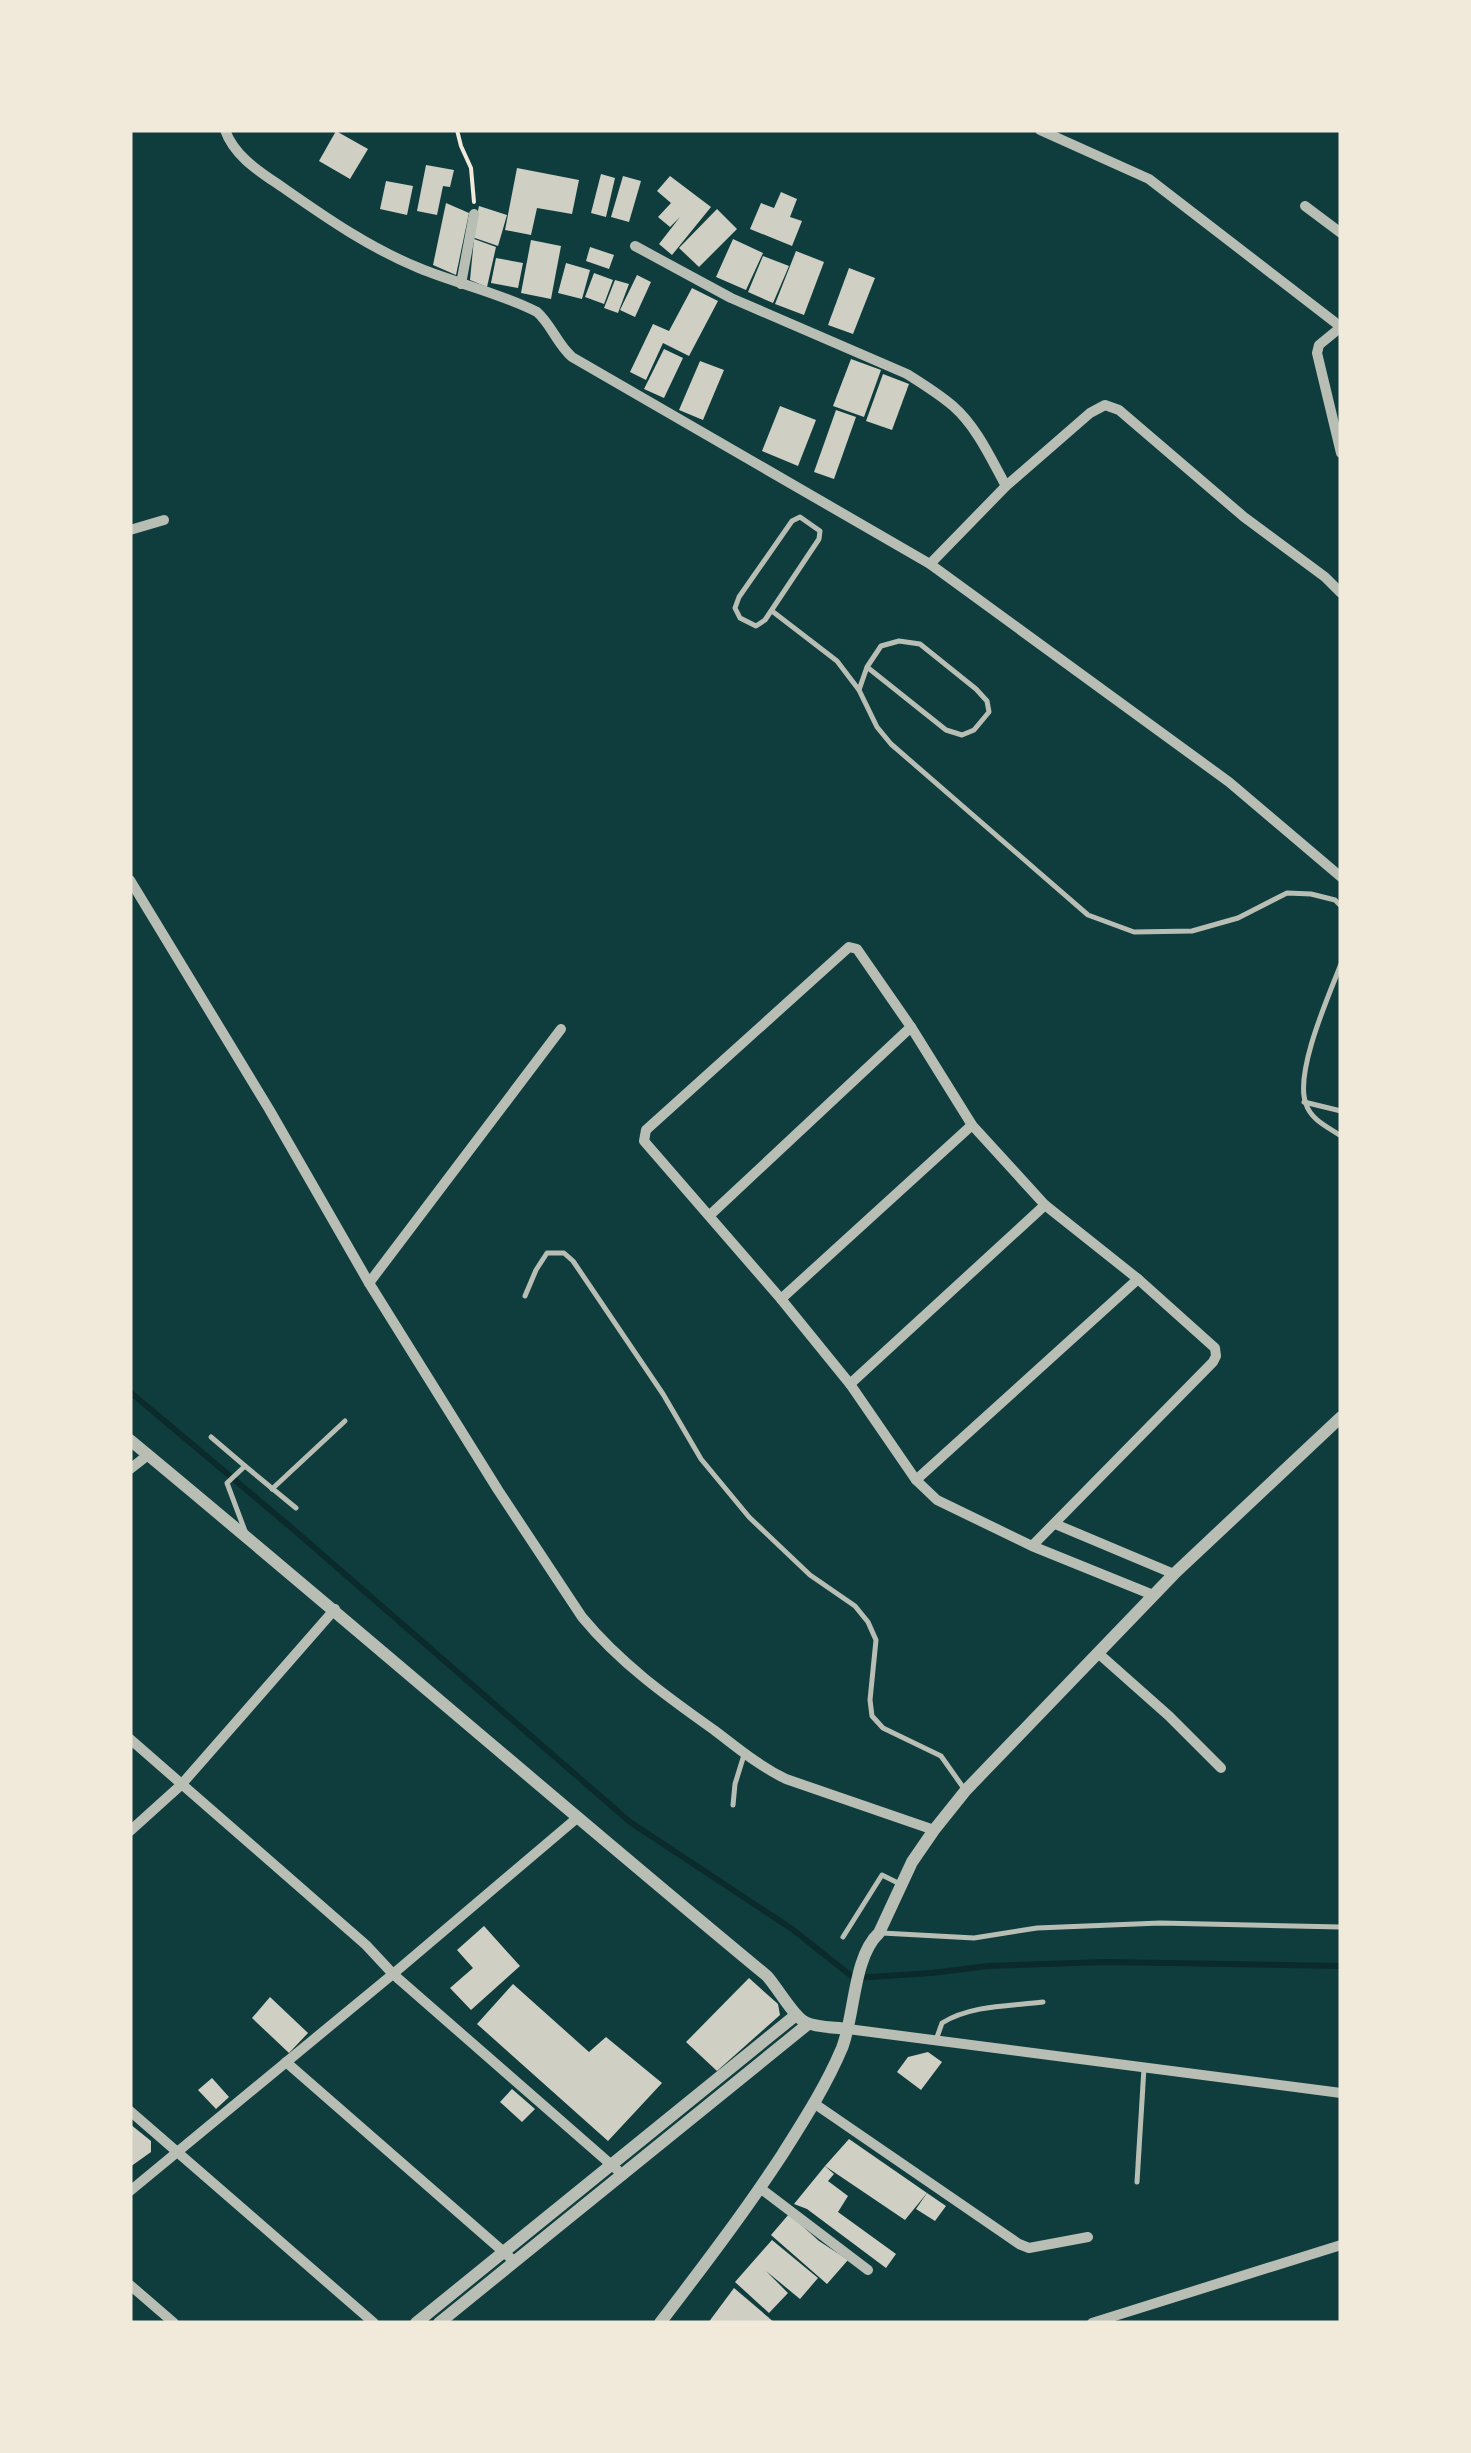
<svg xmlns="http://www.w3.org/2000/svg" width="1471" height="2453" font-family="Merriweather,serif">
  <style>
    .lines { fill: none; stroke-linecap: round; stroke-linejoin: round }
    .stream { stroke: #0a2a2b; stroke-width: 6 }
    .building { fill: #cfcfc3 }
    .path { stroke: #f1e9da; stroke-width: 4 }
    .service { stroke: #b8beb3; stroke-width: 5 }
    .minor { stroke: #b8beb3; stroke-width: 10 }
    .tertiary { stroke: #b8beb3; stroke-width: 12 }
  </style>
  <rect width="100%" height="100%" fill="#0f3d3e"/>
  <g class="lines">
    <!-- stream -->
    <polyline class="stream" points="130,1392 293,1529 630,1822 792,1929 854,1978 932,1973 988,1966 1105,1962 1341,1966"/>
  </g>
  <!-- building -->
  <g class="building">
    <polygon points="336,131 368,149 350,179 319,161"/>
    <polygon points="426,165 454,170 450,187 443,186 437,215 417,211"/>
    <polygon points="517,168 579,180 572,214 537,208 531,235 505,230"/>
    <polygon points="601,174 615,178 606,217 591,213"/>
    <polygon points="623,176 641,181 629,222 611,217"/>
    <polygon points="670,176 711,207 672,255 659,244 680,217 670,227 658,217 671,203 657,191"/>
    <polygon points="386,181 413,186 407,215 380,209"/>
    <polygon points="781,192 797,199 790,217 802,221 792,246 750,229 761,203 774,208"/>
    <polygon points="446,203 469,213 456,275 433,265"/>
    <polygon points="479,206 507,215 498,246 472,237"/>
    <polygon points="717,209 737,229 699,267 679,248"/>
    <polygon points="474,239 496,247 487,287 470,280"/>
    <polygon points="733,239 763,253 746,290 716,277"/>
    <polygon points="531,240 561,246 551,299 521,293"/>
    <polygon points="590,247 614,255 609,269 586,261"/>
    <polygon points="796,251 824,262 804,315 775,304"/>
    <polygon points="763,256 789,266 773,303 748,292"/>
    <polygon points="496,258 523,263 518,288 491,283"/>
    <polygon points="566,263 590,270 582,299 558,293"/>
    <polygon points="849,268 875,278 853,334 828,325"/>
    <polygon points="594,273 613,280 604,304 585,297"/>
    <polygon points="637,275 651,282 635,317 620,310"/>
    <polygon points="615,280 629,284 618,313 604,308"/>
    <polygon points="692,288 718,301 689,356 663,343 646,380 630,372 653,324 669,331"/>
    <polygon points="664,349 683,358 664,398 644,389"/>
    <polygon points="851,359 881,370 864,417 833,406"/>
    <polygon points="700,361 724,370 703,420 679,410"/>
    <polygon points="883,374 909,384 892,430 866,421"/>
    <polygon points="780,406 816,420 798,466 762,451"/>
    <polygon points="836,410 856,417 834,479 814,472"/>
    <polygon points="484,1926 520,1966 471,2010 450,1988 473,1968 457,1950"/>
    <polygon points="749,1978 778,2004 780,2015 717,2071 686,2042"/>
    <polygon points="513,1984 589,2052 606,2037 662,2083 608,2141 477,2024"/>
    <polygon points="270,1997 308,2033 289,2053 252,2018"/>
    <polygon points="928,2052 942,2062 921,2090 897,2072 908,2057"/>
    <polygon points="212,2078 229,2097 216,2109 198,2090"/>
    <polygon points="512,2089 535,2109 522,2122 500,2102"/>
    <polygon points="130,2124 151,2141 151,2152 130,2167"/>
    <polygon points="849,2139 927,2193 905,2220 825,2166"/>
    <polygon points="825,2166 834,2174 828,2181 848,2196 838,2212 896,2254 886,2268 807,2209 794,2204"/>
    <polygon points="927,2193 946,2206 935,2221 916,2209"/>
    <polygon points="789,2214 819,2241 848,2260 827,2284 771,2235"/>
    <polygon points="772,2240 818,2278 800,2299 766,2271 788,2293 769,2313 735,2282"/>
    <polygon points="734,2288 775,2323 708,2323"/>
  </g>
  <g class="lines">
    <!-- path -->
    <polyline class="path" points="457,130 461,146 471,168 474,202"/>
    <!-- service -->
    <g class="service">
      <polygon points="800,517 820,531 819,539 765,620 756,626 740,618 735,608 739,597 792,521"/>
      <polyline points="772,611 837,661 859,690"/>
      <polyline points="867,667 946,730 962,735 974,730 989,712 987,701 976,689 920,644 899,641 881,646 867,667 859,690 877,727 891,744 1088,915 1134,932 1192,931 1238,918 1287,893 1311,894 1335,900 1341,906"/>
      <path d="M1341,964c-12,31 -47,109 -35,140 5,16 22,23 35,32"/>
      <polyline points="1304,1102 1341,1111"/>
      <polyline points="525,1296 536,1270 547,1253 564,1253 573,1261 663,1394 701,1459 749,1517 810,1575 855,1606 868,1622 876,1640 870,1700 872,1716 883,1728 941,1756 965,1790"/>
      <polyline points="211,1437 245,1466"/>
      <polyline points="272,1489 345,1421"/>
      <polyline points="245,1531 227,1483 245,1466 296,1508"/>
      <polyline points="733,1805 735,1784 744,1755"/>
      <polyline points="882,1933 974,1938 1037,1928 1160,1923 1341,1927"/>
      <polyline points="843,1937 882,1875 898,1883"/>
      <path d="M936,2040l6,-17c29,-18 68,-17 101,-21"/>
      <polyline points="1137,2182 1144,2068"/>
    </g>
    <!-- minor -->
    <g class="minor">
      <path d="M225,130c10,28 37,43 60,59 43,30 85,59 134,79 39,16 81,25 118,44 14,12 20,32 35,45l358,207 299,218 112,95"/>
      <polyline points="1040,130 1149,179 1341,327 1319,345 1317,353 1341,453"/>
      <polyline points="1305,206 1341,233"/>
      <path d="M635,246l96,52 176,76c16,10 32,20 46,32 24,21 38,53 53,80"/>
      <polyline points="461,284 474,214"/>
      <polyline points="130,530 164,520"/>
      <polyline points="930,564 1006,486 1090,413 1105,405 1119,410 1244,517 1325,577 1341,593"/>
      <path d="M130,880l139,229 100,174 129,207 84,127c38,46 84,79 132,113 24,18 45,36 72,49l148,51"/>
      <polyline points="710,1215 911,1027"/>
      <polyline points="369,1283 561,1029"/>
      <polyline points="781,1299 972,1125"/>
      <polyline points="850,1384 1045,1205"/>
      <polyline points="130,1469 148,1455"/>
      <polyline points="916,1480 1138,1279"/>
      <polyline points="1055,1524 1174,1574"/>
      <polyline points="1032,1546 1213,1362 1216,1356 1215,1348 1138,1279 1045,1205 972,1125 911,1027 857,949 849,947 646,1130 644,1141 781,1299 850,1384 916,1480 937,1500 1032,1546 1153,1595"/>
      <polyline points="1098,1653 1169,1716 1221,1768"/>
      <polyline points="130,1739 366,1945 393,1974 623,2175"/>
      <polyline points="130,1831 181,1785 335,1609"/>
      <polyline points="848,2029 1341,2093"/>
      <polyline points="286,2062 514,2261"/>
      <polyline points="815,2104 1019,2244 1029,2248 1088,2237"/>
      <polyline points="130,2111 374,2323"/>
      <polyline points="760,2188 868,2270"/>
      <polyline points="130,2191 393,1974 577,1818"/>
      <polyline points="130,2285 174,2323"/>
      <polyline points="1092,2323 1341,2245"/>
    </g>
    <!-- tertiary -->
    <g class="tertiary">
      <path d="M130,1440c214,177 423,359 637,536 10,11 27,41 38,46 12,6 30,5 43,7"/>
      <polyline points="416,2323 796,2015"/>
      <polyline points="439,2323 808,2024"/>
      <path d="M660,2323c42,-55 84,-110 122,-168 22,-35 44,-69 60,-107 13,-33 11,-91 37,-115l33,-71 22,-32 32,-40 208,-216 167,-157"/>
    </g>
  </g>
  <!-- border -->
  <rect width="1471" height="2453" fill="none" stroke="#f1e9da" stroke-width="265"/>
</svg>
